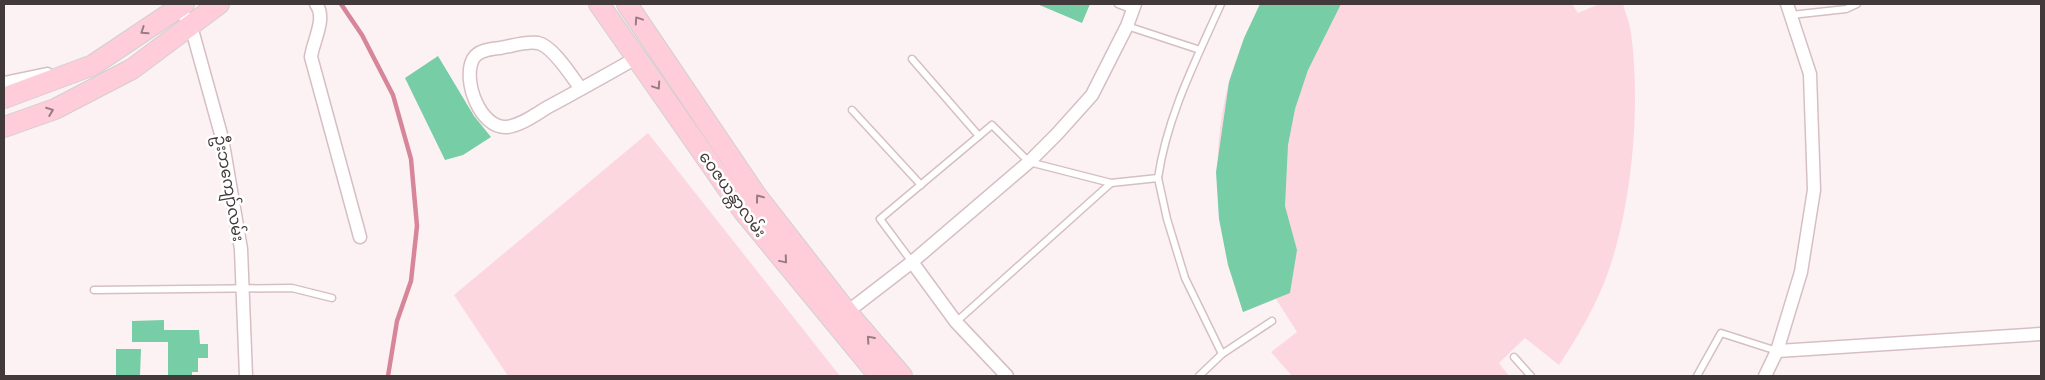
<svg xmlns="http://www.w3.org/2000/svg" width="2045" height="380" font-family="'Roboto Condensed','Noto Sans Myanmar',sans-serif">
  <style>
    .green { fill: #fcd7df }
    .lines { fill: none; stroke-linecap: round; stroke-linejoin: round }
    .stream { stroke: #d78699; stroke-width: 4.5 }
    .building { fill: #76cda6 }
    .lane-casing { stroke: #d6bfc4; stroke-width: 9 }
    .street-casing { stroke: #d6bfc4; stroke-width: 15 }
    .primary-casing { stroke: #d2cfd0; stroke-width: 22 }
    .lane { stroke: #fff; stroke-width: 6 }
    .street { stroke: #fff; stroke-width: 12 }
    .primary { stroke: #fecdd9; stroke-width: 20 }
    .oneway { stroke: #977c82 }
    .labels { text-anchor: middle; stroke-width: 5; stroke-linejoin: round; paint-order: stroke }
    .street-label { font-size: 16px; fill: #42393b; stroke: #fff }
  </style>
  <rect width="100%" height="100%" fill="#fcf2f4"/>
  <!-- green -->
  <g class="green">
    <path d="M1260,4h312l6,9 21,-9h24c2,9 7,19 8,29 10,73 1,176 -25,245 -12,31 -29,60 -47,87l-34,-27 -26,25 10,13h-217l-21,-24 26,-20 -21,-33 -33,13c-25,-78 -35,-149 -14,-230 7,-27 20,-53 31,-78z"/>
    <polygon points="648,133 840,376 508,376 454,295"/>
  </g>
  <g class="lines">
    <!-- stream -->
    <polyline class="stream" points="341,4 362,35 393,95 411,159 417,226 411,281 397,321 388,376"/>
  </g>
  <!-- building -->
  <g class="building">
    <polygon points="1037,4 1090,4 1082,23"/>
    <polygon points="1260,4 1341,4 1308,70 1295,109 1288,145 1285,206 1297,250 1290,293 1243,312 1228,265 1219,219 1216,172 1229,82 1244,38"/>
    <polygon points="438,56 474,116 491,137 463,155 445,160 405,78"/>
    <polygon points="164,320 164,330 199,330 200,344 208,344 208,358 198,358 198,372 192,372 192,376 168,376 168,342 132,342 132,321"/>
    <polygon points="116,349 141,349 140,376 116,376"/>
  </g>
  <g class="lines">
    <!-- lane casing -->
    <g class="lane-casing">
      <g id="lane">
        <polyline points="1118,4 1133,10"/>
        <polyline points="1791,15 1846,9 1857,4"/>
        <polyline points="1127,26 1200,50"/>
        <polyline points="912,59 979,136"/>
        <polyline points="852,110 921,185"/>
        <polyline points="1158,178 1167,219 1185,278 1222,354"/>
        <path d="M912,262l-32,-43 112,-94 37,37 82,21 47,-5c9,-62 38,-118 63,-174"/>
        <polyline points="94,290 292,288 332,298"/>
        <polyline points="956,322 1111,183"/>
        <polyline points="1514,357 1531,376"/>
        <polyline points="1199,376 1222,354 1272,321"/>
        <polyline points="1697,376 1721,333 1777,351"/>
      </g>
    </g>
    <!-- street casing -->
    <g class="street-casing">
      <g id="street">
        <path d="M316,4c11,14 -3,37 -5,53l49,180"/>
        <polyline points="179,8 191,26 222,138 241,249 246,376"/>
        <polyline points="4,83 47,74"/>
        <path d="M581,89c-9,-12 -28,-43 -43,-46 -12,-2 -26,3 -38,5 -9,1 -22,2 -27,11 -11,21 7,70 34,68 15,-2 29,-13 41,-20 30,-16 60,-33 90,-50"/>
        <polyline points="912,262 956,322 1007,376"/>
        <polyline points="842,316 912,262 1029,162 1057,134 1092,95 1127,26 1135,4"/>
        <polyline points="1777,351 2041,334"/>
        <polyline points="1765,376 1777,351 1801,272 1814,190 1810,74 1787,4"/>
      </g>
    </g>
    <!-- primary casing -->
    <g class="primary-casing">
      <g id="primary">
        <polyline points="599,4 744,212 879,376"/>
        <polyline points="627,4 756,195 847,312 902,376"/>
        <polyline points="4,98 93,65 184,4"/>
        <polyline points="4,127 55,109 132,69 219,4"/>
      </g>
    </g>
    <!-- lane -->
    <use href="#lane" class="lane"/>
    <!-- street -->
    <use href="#street" class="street"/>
    <!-- primary -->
    <use href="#primary" class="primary"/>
  </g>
  <!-- one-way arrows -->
  <defs><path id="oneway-chevron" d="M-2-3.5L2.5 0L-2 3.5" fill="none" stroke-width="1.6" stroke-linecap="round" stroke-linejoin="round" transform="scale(1.25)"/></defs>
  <g class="oneway">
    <use href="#oneway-chevron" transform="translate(638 20) rotate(-124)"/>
    <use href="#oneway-chevron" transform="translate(144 31) rotate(146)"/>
    <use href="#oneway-chevron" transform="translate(657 86) rotate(56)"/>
    <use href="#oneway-chevron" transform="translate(50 111) rotate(-21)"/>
    <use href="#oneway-chevron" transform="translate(759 198) rotate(-127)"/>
    <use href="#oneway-chevron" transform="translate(784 260) rotate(50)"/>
    <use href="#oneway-chevron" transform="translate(870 339) rotate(-131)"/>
  </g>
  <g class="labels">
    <!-- street labels -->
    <g class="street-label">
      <text transform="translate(230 188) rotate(80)" y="6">ဦးဘကျော်လမ်း</text>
      <text transform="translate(733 194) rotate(54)" y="6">ဝေဇယန္တာလမ်း</text>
    </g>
  </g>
  <!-- border -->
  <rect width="2045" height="380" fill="none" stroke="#42393b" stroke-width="10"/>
</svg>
